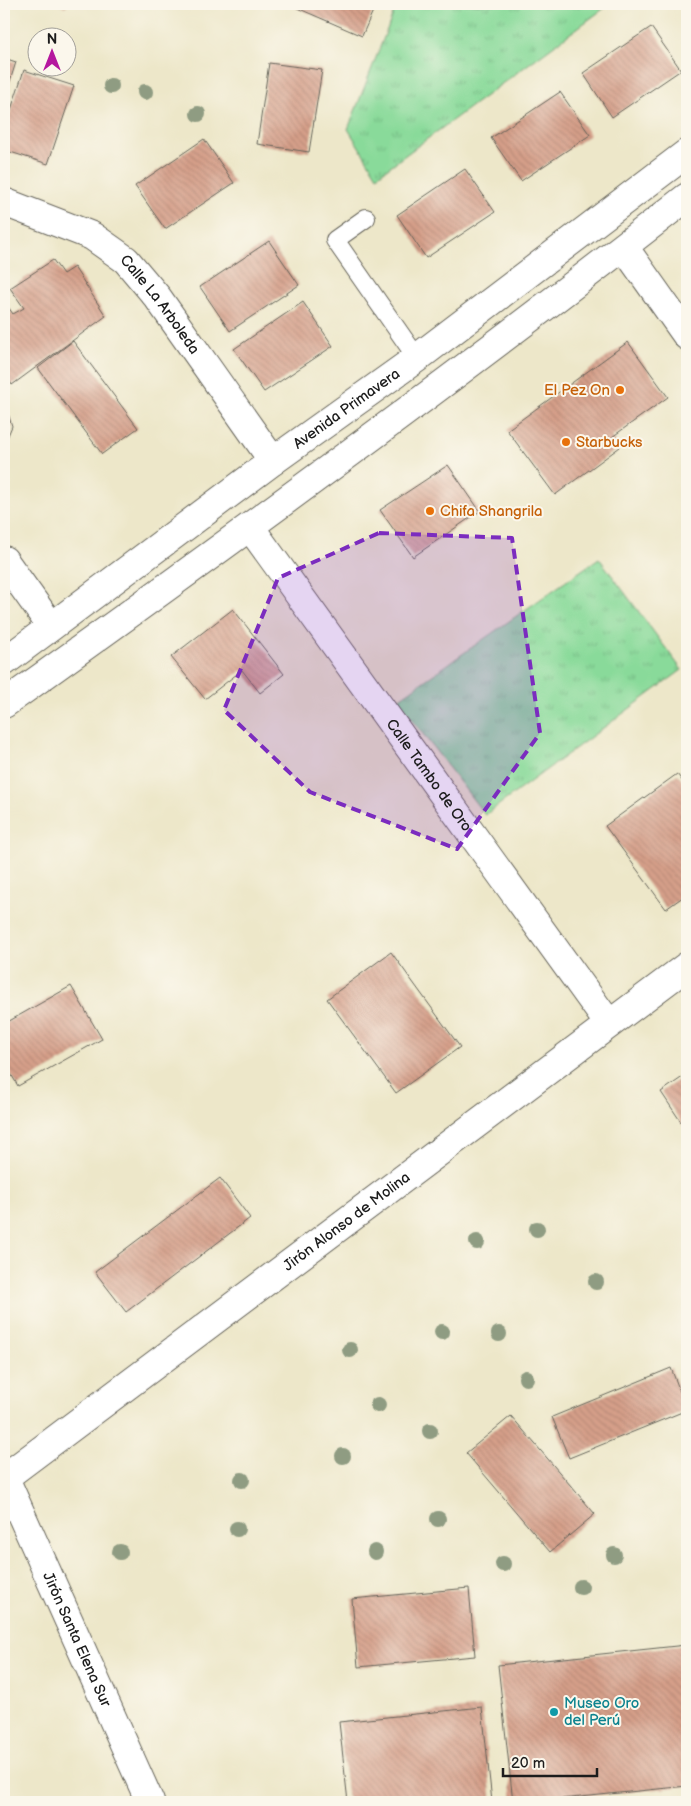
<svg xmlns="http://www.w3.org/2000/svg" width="691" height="1806" font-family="'Balsamiq Sans',sans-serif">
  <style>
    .park { fill: url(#park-tufts); stroke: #527b5b }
    .building { fill: url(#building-back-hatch) }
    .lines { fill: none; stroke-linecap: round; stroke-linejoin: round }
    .service-casing { stroke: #656359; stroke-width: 20 }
    .minor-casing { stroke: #656359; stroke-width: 30 }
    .secondary-casing { stroke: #656359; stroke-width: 30 }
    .primary-casing { stroke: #656359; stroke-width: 30 }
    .service { stroke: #fff; stroke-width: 18 }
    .minor { stroke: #fff; stroke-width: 28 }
    .secondary { stroke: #fff; stroke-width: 28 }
    .primary { stroke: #fff; stroke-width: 28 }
    .tree { fill: #8f9c82 }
    .marked { fill: #7b2cbf; fill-opacity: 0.2; stroke: #7b2cbf; stroke-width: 4; stroke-dasharray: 10 6; stroke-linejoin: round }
    .food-dot { fill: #e8710a; stroke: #fbf7ec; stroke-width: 2 }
    .culture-dot { fill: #0f9aa8; stroke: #fbf7ec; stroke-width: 2 }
    .labels { text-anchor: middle; stroke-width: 4; stroke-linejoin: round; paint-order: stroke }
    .street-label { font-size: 15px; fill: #1c1c1c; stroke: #fbf7ec }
    .food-label { font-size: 15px; fill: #c56008; stroke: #fbf7ec; text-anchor: start }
    .culture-label { font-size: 15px; fill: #0d838f; stroke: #fbf7ec; text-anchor: start }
  </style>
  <defs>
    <pattern id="park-tufts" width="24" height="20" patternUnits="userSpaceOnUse" patternTransform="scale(1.25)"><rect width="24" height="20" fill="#89da9a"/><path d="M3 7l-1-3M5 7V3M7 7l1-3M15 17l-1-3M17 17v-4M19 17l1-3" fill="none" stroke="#76ba84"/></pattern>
    <pattern id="building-back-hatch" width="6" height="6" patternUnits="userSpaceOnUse" patternTransform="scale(1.25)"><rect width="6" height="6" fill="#d59f89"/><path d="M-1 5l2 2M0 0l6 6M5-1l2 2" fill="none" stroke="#b68876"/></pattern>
  </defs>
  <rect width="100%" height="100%" fill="#fbf7ec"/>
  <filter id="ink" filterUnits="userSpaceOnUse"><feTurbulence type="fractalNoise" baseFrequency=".02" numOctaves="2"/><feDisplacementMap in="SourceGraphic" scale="10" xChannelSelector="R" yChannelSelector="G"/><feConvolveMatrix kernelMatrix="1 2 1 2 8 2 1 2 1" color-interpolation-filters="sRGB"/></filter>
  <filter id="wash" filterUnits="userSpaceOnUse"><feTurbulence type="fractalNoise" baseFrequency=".0096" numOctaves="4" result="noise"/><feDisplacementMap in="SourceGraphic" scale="20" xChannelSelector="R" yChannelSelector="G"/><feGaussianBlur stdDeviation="1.12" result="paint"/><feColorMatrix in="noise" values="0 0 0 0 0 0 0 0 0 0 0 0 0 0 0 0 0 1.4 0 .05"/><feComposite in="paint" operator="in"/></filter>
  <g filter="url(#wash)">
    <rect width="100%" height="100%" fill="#ede7c9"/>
    <!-- park -->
    <g class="park">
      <polygon points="397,4 610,4 377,176 348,129"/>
      <polygon points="599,558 682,670 485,815 397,700"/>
    </g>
    <g id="blocks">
      <!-- building -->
      <g class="building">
        <polygon points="55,4 67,4 66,7"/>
        <polygon points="288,4 376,4 362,36"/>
        <polygon points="681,4 687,4 687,13"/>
        <polygon points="651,27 681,70 612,117 583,73"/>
        <polygon points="4,58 16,62 4,100"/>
        <polygon points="269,63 322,70 309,152 257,144"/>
        <polygon points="24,70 74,86 48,164 4,150 4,131"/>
        <polygon points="560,92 590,135 521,181 491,138"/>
        <polygon points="204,139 234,183 165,229 135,186"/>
        <polygon points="465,169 495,212 426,258 397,215"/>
        <polygon points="269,241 299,285 230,331 200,287"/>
        <polygon points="53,260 63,274 74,267 106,316 12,385 4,372 4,311 6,304 13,314 24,308 10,288"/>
        <polygon points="303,302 333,346 264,392 234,349"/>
        <polygon points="73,341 138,428 102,454 38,368"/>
        <polygon points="628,342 668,397 612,437 620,447 555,495 507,430"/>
        <polygon points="4,401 12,426 4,445"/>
        <polygon points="448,465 480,511 413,557 380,510"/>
        <polygon points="233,609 284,674 260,693 242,670 205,699 171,657"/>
        <polygon points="677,774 687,787 687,894 666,909 605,826"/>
        <polygon points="391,952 460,1047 396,1093 327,999"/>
        <polygon points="71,986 102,1039 18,1086 4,1062 4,1024"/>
        <polygon points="687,1074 687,1131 661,1092"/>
        <polygon points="220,1178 250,1218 126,1312 95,1272"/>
        <polygon points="671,1368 687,1410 569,1458 552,1417"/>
        <polygon points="511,1416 595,1514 550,1552 466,1453"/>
        <polygon points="469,1588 475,1656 358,1667 352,1599"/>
        <polygon points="686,1645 687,1662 687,1786 532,1802 513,1802 498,1665"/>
        <polygon points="482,1707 492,1802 348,1802 339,1722"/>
      </g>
    </g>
  </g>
  <g filter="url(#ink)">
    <use href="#blocks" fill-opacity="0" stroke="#656359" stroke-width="1"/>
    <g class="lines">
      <!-- service casing -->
      <g class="service-casing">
        <polyline id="service" points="366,218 335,240 417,358"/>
      </g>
      <!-- minor casing -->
      <g class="minor-casing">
        <g id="minor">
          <path id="s1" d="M4,202l88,34 34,24 32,38 115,163"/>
          <polyline points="624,247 687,336"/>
          <path id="s2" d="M250,527l359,497"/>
          <polyline points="4,560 51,626"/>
          <path id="s3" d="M4,1476l146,326"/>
        </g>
      </g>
      <!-- secondary casing -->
      <g class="secondary-casing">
        <g id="secondary">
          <path id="s4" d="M4,1478l683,-512"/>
        </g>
      </g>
      <!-- primary casing -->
      <g class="primary-casing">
        <g id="primary">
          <path id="s5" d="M4,662l269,-201 144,-103 270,-205"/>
          <path d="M4,704c231,-165 460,-332 683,-507"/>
        </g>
      </g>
      <!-- service -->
      <use href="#service" class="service"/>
      <!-- minor -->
      <use href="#minor" class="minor"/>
      <!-- secondary -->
      <use href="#secondary" class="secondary"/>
      <!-- primary -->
      <use href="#primary" class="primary"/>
    </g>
    <!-- trees -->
    <g class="tree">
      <circle cx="111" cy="86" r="8"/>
      <circle cx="145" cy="92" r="8"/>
      <circle cx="198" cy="114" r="8"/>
      <circle cx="537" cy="1229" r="8"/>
      <circle cx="477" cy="1242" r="8"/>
      <circle cx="596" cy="1282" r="8"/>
      <circle cx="442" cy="1332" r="8"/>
      <circle cx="499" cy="1334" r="8"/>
      <circle cx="350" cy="1350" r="8"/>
      <circle cx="526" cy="1378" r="8"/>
      <circle cx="378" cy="1405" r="8"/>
      <circle cx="430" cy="1431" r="8"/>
      <circle cx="343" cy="1456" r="8"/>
      <circle cx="242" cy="1480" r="8"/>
      <circle cx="438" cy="1519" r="8"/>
      <circle cx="237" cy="1529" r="8"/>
      <circle cx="120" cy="1552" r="8"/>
      <circle cx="375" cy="1552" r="8"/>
      <circle cx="614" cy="1555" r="8"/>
      <circle cx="503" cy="1564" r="8"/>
      <circle cx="581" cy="1587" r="8"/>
    </g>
  </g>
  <!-- marked area -->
  <path class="marked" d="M379,533l133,5 28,195 -83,116 -147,-57 -86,-82 54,-132z"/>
  <!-- markers -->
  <g class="food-dot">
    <circle cx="620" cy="390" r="5"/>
    <circle cx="566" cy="442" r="5"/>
    <circle cx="430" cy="511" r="5"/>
  </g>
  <circle class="culture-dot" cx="554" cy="1712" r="5"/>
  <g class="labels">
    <!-- street labels -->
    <g class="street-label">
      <text dy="5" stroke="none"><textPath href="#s1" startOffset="192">Calle La Arboleda</textPath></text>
      <text dy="5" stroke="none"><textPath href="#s5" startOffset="426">Avenida Primavera</textPath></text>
      <text dy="5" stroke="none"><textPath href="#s2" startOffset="306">Calle Tambo de Oro</textPath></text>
      <text dy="5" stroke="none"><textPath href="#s4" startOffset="428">Jirón Alonso de Molina</textPath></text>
      <text dy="5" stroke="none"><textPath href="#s3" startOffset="179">Jirón Santa Elena Sur</textPath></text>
    </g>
    <!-- food labels -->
    <g class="food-label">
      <text x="610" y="395" text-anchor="end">El Pez On</text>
      <text x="576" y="447">Starbucks</text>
      <text x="440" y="516">Chifa Shangrila</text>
    </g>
    <!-- culture labels -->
    <g class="culture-label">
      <text x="564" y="1708">Museo Oro<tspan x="564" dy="17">del Perú</tspan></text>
    </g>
  </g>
  <!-- margin -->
  <rect width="691" height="1806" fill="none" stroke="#fbf7ec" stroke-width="20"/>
  <!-- north arrow -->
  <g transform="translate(52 52)"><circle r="24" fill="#fbf7ec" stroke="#a29f99"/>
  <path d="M0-4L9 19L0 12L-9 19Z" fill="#b5179e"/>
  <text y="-8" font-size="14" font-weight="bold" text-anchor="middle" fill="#1c1c1c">N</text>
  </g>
  <!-- scale -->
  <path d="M503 1768v8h94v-8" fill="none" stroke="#1c1c1c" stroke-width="2.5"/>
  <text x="511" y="1768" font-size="15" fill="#1c1c1c" stroke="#fbf7ec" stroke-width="4" paint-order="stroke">20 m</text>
</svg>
